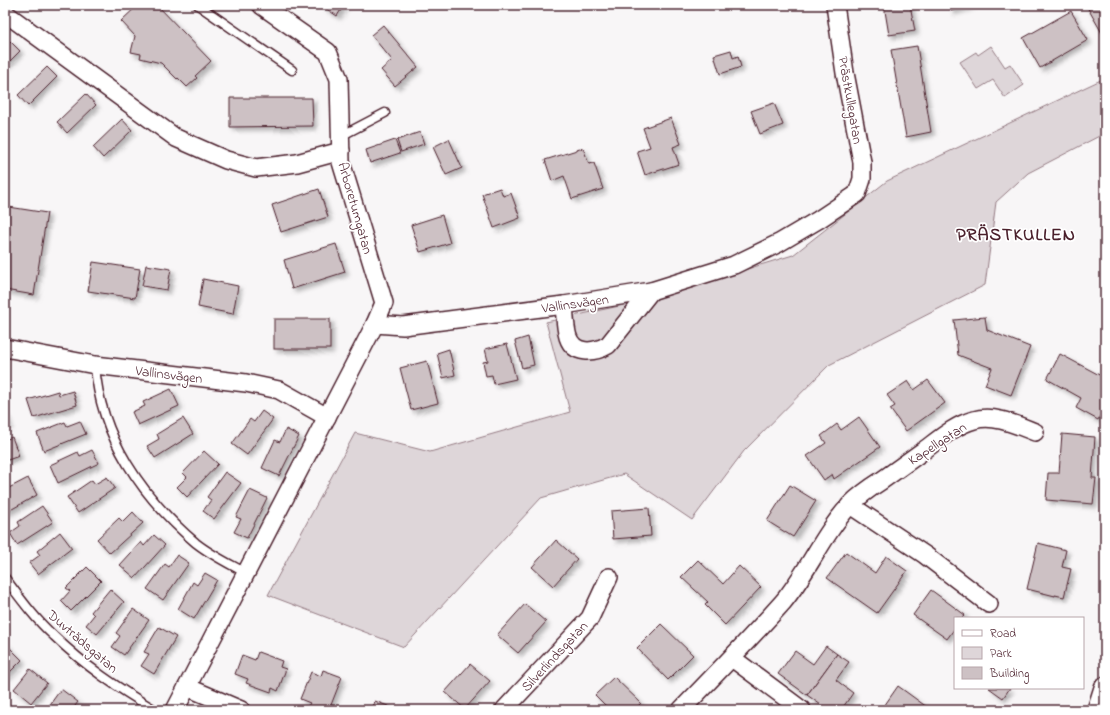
<svg xmlns="http://www.w3.org/2000/svg" width="1110" height="715" font-family="'Indie Flower',sans-serif">
  <style>
    .green { fill: #ded6d9; stroke: #947a82 }
    .building { fill: #cdc1c4; stroke: #4a1f2b; filter: url(#shadow) }
    .lines { fill: none; stroke-linecap: round; stroke-linejoin: round }
    .service-casing { stroke: #4a1f2b; stroke-width: 11 }
    .minor-casing { stroke: #4a1f2b; stroke-width: 20 }
    .tertiary-casing { stroke: #4a1f2b; stroke-width: 24 }
    .service { stroke: #fff; stroke-width: 8 }
    .minor { stroke: #fff; stroke-width: 17 }
    .tertiary { stroke: #fff; stroke-width: 21 }
    .labels { text-anchor: middle; stroke-width: 3.5; stroke-linejoin: round; paint-order: stroke }
    .street-label { font-size: 14px; fill: #4a1f2b; stroke: #fff }
    .district-label { font-size: 18px; font-weight: bold; letter-spacing: 1px; fill: #4a1f2b; stroke: #fff }
  </style>
  <defs>
    <filter id="shadow"><feDropShadow dx="3.5" dy="3.5" stdDeviation="2" flood-color="#0004"/></filter>
  </defs>
  <rect width="100%" height="100%" fill="#f8f6f7"/>
  <filter id="ink" filterUnits="userSpaceOnUse"><feTurbulence type="fractalNoise" baseFrequency=".025" numOctaves="2"/><feDisplacementMap in="SourceGraphic" scale="8" xChannelSelector="R" yChannelSelector="G"/><feConvolveMatrix kernelMatrix="1 2 1 2 8 2 1 2 1" color-interpolation-filters="sRGB"/></filter>
  <g filter="url(#ink)">
    <!-- green -->
    <g class="green">
      <polygon points="991,46 1005,67 1010,64 1024,85 1005,98 993,80 978,89 960,62 976,52 978,55"/>
      <polygon points="1105,78 1105,133 1028,173 996,202 985,285 829,365 744,451 692,520 624,474 541,498 404,647 268,595 355,433 430,452 570,412 546,322 642,301 793,255 887,181"/>
    </g>
    <!-- building -->
    <g class="building">
      <polygon points="138,5 157,5 211,61 195,76 197,78 187,87 178,78 177,79 161,63 140,58 141,54 131,52 135,36 121,21"/>
      <polygon points="321,5 344,5 337,16"/>
      <polygon points="884,5 910,5 915,31 889,35"/>
      <polygon points="949,5 971,5 951,11"/>
      <polygon points="1086,5 1105,5 1105,32 1102,33"/>
      <polygon points="1071,11 1088,40 1040,68 1023,38"/>
      <polygon points="383,25 418,67 395,86 381,70 392,60 371,35"/>
      <polygon points="10,41 20,51 5,66 5,46"/>
      <polygon points="917,46 931,132 906,137 891,50"/>
      <polygon points="731,50 733,58 738,56 741,67 720,74 714,55"/>
      <polygon points="47,67 57,77 28,106 18,95"/>
      <polygon points="86,94 96,105 67,133 57,122"/>
      <polygon points="230,98 312,98 313,126 230,127"/>
      <polygon points="774,103 783,125 760,134 751,111"/>
      <polygon points="671,118 681,144 673,147 679,164 645,175 637,151 650,147 643,128"/>
      <polygon points="122,119 132,130 103,158 93,147"/>
      <polygon points="420,132 424,144 401,152 397,140"/>
      <polygon points="449,139 462,168 446,175 433,147"/>
      <polygon points="395,140 400,153 370,163 366,150"/>
      <polygon points="583,148 589,164 594,163 603,189 572,199 564,176 552,181 545,160"/>
      <polygon points="500,188 503,196 511,193 520,218 494,228 482,194"/>
      <polygon points="319,189 328,217 281,232 272,205"/>
      <polygon points="9,207 47,213 34,295 5,290 5,233"/>
      <polygon points="442,215 450,243 420,252 411,225"/>
      <polygon points="336,244 345,272 292,289 284,260"/>
      <polygon points="93,262 140,269 135,298 88,291"/>
      <polygon points="146,265 171,269 167,290 142,286"/>
      <polygon points="203,279 238,286 233,314 198,307"/>
      <polygon points="985,317 987,330 1030,347 1011,395 985,385 992,368 958,355 954,320"/>
      <rect x="274" y="319" width="56" height="30"/>
      <polygon points="528,337 534,365 522,368 515,341"/>
      <polygon points="507,344 516,379 494,384 492,375 486,376 483,362 488,361 485,349"/>
      <polygon points="449,349 455,375 443,378 437,353"/>
      <polygon points="1060,354 1105,378 1105,407 1098,420 1076,408 1081,398 1047,379"/>
      <polygon points="427,361 438,403 411,410 400,368"/>
      <polygon points="928,380 945,403 906,431 890,409 895,406 887,395 908,381 914,390"/>
      <polygon points="171,389 179,406 138,425 132,412 145,406 143,402"/>
      <polygon points="58,391 59,395 73,391 77,405 34,418 28,400"/>
      <polygon points="262,411 273,419 247,455 232,444 250,419 254,422"/>
      <polygon points="5,412 9,425 5,426"/>
      <polygon points="859,417 880,447 834,479 832,474 824,480 807,456 826,443 821,436 837,424 841,430"/>
      <polygon points="183,418 193,434 155,458 147,446 159,439 157,434"/>
      <polygon points="80,421 86,434 44,451 37,433 65,422 67,426"/>
      <polygon points="286,429 299,436 279,476 262,468 275,440 280,442"/>
      <polygon points="1062,434 1095,437 1092,478 1096,478 1093,504 1046,500 1048,473 1059,473"/>
      <polygon points="12,437 19,456 5,461 5,440"/>
      <polygon points="92,450 99,463 58,483 50,465 78,452 80,456"/>
      <polygon points="204,451 218,464 187,497 177,487 187,477 183,473"/>
      <polygon points="225,472 241,483 214,519 203,511 211,500 207,497"/>
      <polygon points="107,477 115,488 78,513 67,497 92,480 95,484"/>
      <polygon points="28,478 37,495 5,513 5,490"/>
      <polygon points="790,485 816,501 793,537 767,521"/>
      <polygon points="250,490 267,498 247,538 234,532 241,519 236,517"/>
      <polygon points="42,506 53,522 17,545 10,533 20,526 18,522"/>
      <polygon points="649,508 651,536 613,539 611,511"/>
      <polygon points="133,512 143,523 110,553 97,539 119,518 123,522"/>
      <polygon points="60,532 72,548 38,574 29,563 40,555 37,551"/>
      <polygon points="154,535 165,545 135,578 120,565 141,542 144,546"/>
      <polygon points="556,540 577,559 553,586 532,567"/>
      <polygon points="1038,543 1066,550 1062,567 1071,569 1064,597 1055,595 1055,596 1027,589"/>
      <polygon points="846,552 875,573 886,556 907,571 877,613 827,578"/>
      <polygon points="177,555 189,563 163,600 147,589 165,564 169,567"/>
      <polygon points="698,560 723,584 739,566 761,587 725,625 705,605 708,602 681,577"/>
      <polygon points="87,567 101,581 71,611 61,601 70,591 66,588"/>
      <polygon points="205,573 217,580 194,619 178,609 193,582 197,585"/>
      <polygon points="110,589 124,602 97,634 86,625 94,615 91,612"/>
      <polygon points="931,590 965,615 962,618 955,618 955,628 947,639 913,615"/>
      <polygon points="525,604 546,622 518,653 497,635"/>
      <polygon points="133,609 149,620 124,655 112,647 120,636 116,633"/>
      <polygon points="661,624 693,655 668,680 637,648"/>
      <polygon points="159,627 176,637 154,674 141,666 149,654 144,652"/>
      <polygon points="6,644 22,660 5,677 5,645"/>
      <polygon points="826,646 837,654 807,695 778,674 795,651 813,664"/>
      <polygon points="258,652 282,661 280,667 286,669 278,691 272,688 271,692 246,683 248,679 235,674 242,655 255,660"/>
      <polygon points="837,654 849,662 836,680 853,693 841,710 828,710 807,695"/>
      <polygon points="470,664 490,681 465,709 445,692"/>
      <polygon points="30,669 47,683 31,703 14,689"/>
      <polygon points="323,670 342,677 329,710 317,710 308,706 310,703 300,699 311,672 321,676"/>
      <polygon points="614,677 641,703 634,710 610,710 595,695"/>
      <polygon points="898,686 931,710 882,709"/>
      <polygon points="989,688 1010,688 1003,698"/>
      <polygon points="61,689 78,702 72,710 46,710"/>
      <polygon points="375,701 398,710 372,710"/>
    </g>
    <g class="lines">
      <!-- service casing -->
      <g class="service-casing">
        <g id="service">
          <polyline points="198,5 292,70"/>
          <polyline points="341,136 385,113"/>
          <path d="M95,365c5,72 48,133 101,178 15,12 34,21 50,30"/>
          <path d="M5,578c15,20 30,41 49,58 31,30 64,52 101,74"/>
        </g>
      </g>
      <!-- minor casing -->
      <g class="minor-casing">
        <g id="minor">
          <polyline points="261,5 328,52 339,79 341,162 384,303 375,324"/>
          <polyline points="5,13 176,138 226,160 256,168 297,163 341,151"/>
          <path d="M564,305c1,10 1,22 4,32 6,18 26,16 40,8l43,-54"/>
          <polyline points="5,348 95,365 246,383 279,390 327,417"/>
          <polyline points="850,505 925,555 989,604"/>
          <polyline points="732,658 802,710"/>
          <polyline points="187,687 241,710"/>
          <polyline points="175,710 375,324 403,326 564,305 651,291 734,265 779,243 818,220 857,194 862,179 862,162 845,73 835,5"/>
          <polyline points="504,710 590,618 609,577"/>
          <path d="M681,710c34,-35 69,-71 102,-108 25,-30 40,-68 67,-97 9,-9 20,-17 31,-24 14,-10 28,-20 42,-30 15,-11 32,-26 51,-31 20,-6 43,5 61,12"/>
        </g>
      </g>
      <!-- tertiary casing -->
      <g class="tertiary-casing">
        <polyline id="tertiary" points="1098,710 1105,688"/>
      </g>
      <!-- service -->
      <use href="#service" class="service"/>
      <!-- minor -->
      <use href="#minor" class="minor"/>
      <!-- tertiary -->
      <use href="#tertiary" class="tertiary"/>
    </g>
  </g>
  <g class="labels">
    <!-- street labels -->
    <g class="street-label">
      <text transform="translate(851 100) rotate(80)" y="5">Prästkullegatan</text>
      <text transform="translate(356 208) rotate(74)" y="5">Arboretumgatan</text>
      <text transform="translate(575 303) rotate(-8)" y="5">Vallinsvägen</text>
      <text transform="translate(169 374) rotate(7)" y="5">Vallinsvägen</text>
      <text transform="translate(937 443) rotate(-33)" y="5">Kapellgatan</text>
      <text transform="translate(83 641) rotate(41)" y="5">Duvträdsgatan</text>
      <text transform="translate(554 656) rotate(-47)" y="5">Silverlindsgatan</text>
    </g>
    <!-- district labels -->
    <g class="district-label">
      <text x="1016" y="240">PRÄSTKULLEN</text>
    </g>
  </g>
  <!-- margin -->
  <rect width="1110" height="715" fill="none" stroke="#fff" stroke-width="20"/>
  <rect x="10" y="10" width="1090" height="695" fill="none" stroke="#4a1f2b" stroke-width="1.5" filter="url(#ink)"/>
  <!-- legend -->
  <rect x="954" y="617" width="130" height="72" fill="#ffffff" stroke="#b7a5aa"/>
  <rect x="962" y="630" width="20" height="6" fill="#ffffff" stroke="#b7a5aa"/>
  <text x="990" y="637" font-size="12" fill="#4a1f2b">Road</text>
  <rect x="962" y="647" width="20" height="12" fill="#ded6d9" stroke="#b7a5aa"/>
  <text x="990" y="657" font-size="12" fill="#4a1f2b">Park</text>
  <rect x="962" y="667" width="20" height="12" fill="#cdc1c4" stroke="#b7a5aa"/>
  <text x="990" y="677" font-size="12" fill="#4a1f2b">Building</text>
</svg>
